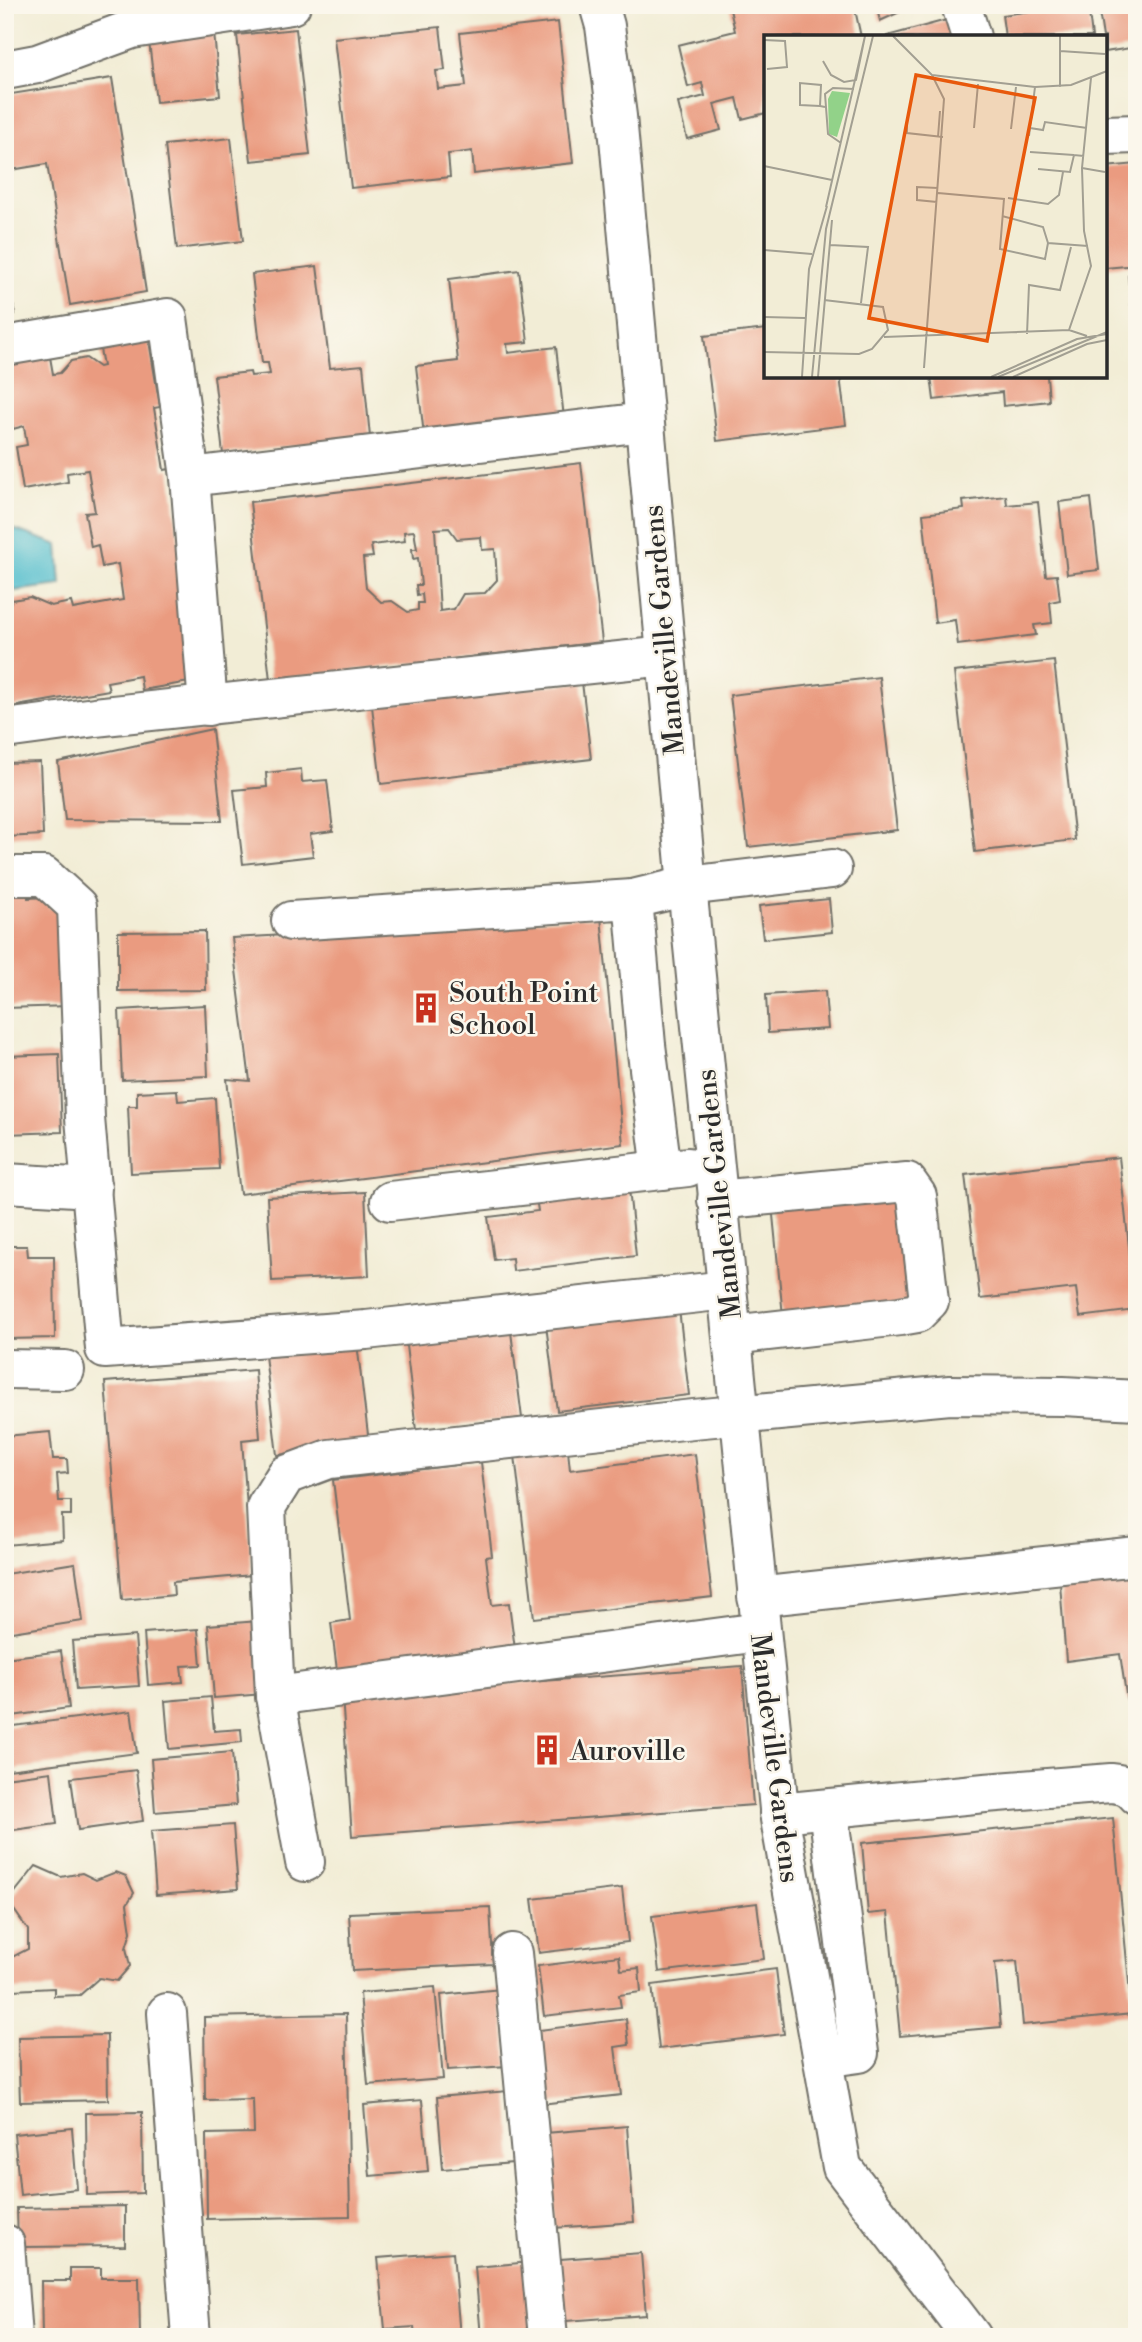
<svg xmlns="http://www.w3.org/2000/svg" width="1142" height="2342" font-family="'Libre Bodoni',serif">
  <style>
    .water { fill: #52becd; stroke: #3e747c; stroke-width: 2 }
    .building { fill: #ea9b80; fill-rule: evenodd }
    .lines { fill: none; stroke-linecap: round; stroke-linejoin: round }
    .minor-casing { stroke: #716f67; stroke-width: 42 }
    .minor { stroke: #fff; stroke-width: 38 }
    .labels { text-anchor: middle; stroke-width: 5; stroke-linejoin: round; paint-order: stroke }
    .street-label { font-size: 28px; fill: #2b2b2b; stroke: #fbf7ec }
    .poi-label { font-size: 28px; fill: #2b2b2b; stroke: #fbf7ec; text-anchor: start }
    .inset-road { fill: none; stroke: #a29f92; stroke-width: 2 }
    .view { fill: #e8590c; fill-opacity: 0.15; stroke: #e8590c; stroke-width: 3.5 }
    .inset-edge { fill: none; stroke: #2b2b2b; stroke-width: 3.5 }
  </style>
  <rect width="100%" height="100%" fill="#fbf7ec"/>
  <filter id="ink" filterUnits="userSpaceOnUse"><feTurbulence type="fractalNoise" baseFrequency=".0143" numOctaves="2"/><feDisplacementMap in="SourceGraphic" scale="14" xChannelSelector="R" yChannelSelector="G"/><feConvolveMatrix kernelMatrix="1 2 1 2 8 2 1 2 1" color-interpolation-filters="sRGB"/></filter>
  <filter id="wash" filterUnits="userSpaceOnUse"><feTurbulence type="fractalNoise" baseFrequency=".00686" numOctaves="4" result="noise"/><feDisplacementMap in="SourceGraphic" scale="28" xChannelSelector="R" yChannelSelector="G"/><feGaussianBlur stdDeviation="1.57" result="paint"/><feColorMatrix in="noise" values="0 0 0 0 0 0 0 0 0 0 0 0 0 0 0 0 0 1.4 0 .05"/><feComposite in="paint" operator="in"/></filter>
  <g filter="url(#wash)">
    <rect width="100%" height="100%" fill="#f2edd6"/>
    <!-- water -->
    <polygon class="water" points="5,526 58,545 61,585 5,592"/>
    <g id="blocks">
      <!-- building -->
      <g class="building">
        <polygon points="729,5 854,5 861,37 766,37 766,113 742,119 737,98 714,104 721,130 687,139 678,103 705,96 702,83 688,87 678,45 735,31"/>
        <polygon points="876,5 915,5 880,21"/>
        <polygon points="1053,5 1088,5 1092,37 1005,37 1002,15 1053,8"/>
        <polygon points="1098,5 1137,5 1137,47 1105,52 1105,37 1103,37"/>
        <polygon points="954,18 959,37 887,37 887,36"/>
        <polygon points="558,22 573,163 474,174 472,151 448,154 450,177 351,188 334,38 440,27 445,70 436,71 438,89 466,86 460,33"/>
        <polygon points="296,29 310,155 251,161 237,35"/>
        <polygon points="214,33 220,96 156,102 149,41"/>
        <polygon points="112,78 146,292 70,305 47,164 5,171 5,95"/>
        <polygon points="231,138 243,241 177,249 165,145"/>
        <polygon points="1137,164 1137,265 1105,268 1105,167"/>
        <polygon points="5,266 15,314 5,316"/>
        <polygon points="317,266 330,368 363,365 370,437 223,454 214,376 250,372 251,376 270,374 268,363 262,363 252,274"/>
        <polygon points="519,270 528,342 507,344 508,353 556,347 565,427 425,444 416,366 458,361 449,279"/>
        <polygon points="1128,275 1137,275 1137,338 1134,338"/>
        <polygon points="766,329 766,376 840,376 846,425 717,441 704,336"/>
        <polygon points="149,341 160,407 154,408 164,470 170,469 195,681 142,690 140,676 107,682 109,690 5,708 5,612 12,600 30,597 51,606 71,602 73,609 123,600 118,564 102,567 98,545 91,547 85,513 95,512 88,470 67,473 68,482 23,490 16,447 27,445 24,426 13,429 5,383 5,364 50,357 53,374 60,373 71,361 86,358 99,367 103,366 100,349"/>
        <polygon points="931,376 1047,376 1049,401 1003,406 1002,392 934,400"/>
        <polygon points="1131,410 1137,410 1137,441 1135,441"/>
        <path d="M581,463l21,179 -332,38 -20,-178zM449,528l8,11 24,-2 1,13 13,-1 2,31 -12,13 -22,1 -9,15 -14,2 -5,-82zM414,531l3,18h-5l1,10 5,-1 3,27h-5l1,10 5,-1 1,9h-5v7l-10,2 -16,-11 -11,1 -15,-14 -3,-30 10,-1 -2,-12 34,-4 -1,-9z"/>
        <polygon points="1006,496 1007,505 1038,502 1046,576 1057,575 1060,600 1050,602 1052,623 1034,625 1036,635 958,645 955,620 935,623 923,514 964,509 963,501"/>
        <polygon points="1091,498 1099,570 1067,574 1059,502"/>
        <polygon points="1130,591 1137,591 1137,622 1134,622"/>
        <polygon points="1054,661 1075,840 975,852 954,672"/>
        <polygon points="879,677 897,830 748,847 730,695"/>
        <polygon points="582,682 591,759 381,784 372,706"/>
        <polygon points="212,729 222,821 65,820 58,762"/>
        <polygon points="40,762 43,835 5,837 5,763"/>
        <polygon points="301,769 302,782 327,780 333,831 310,834 313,856 243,864 234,790 267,787 266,773"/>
        <polygon points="28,888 28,898 48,897 49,908 65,907 69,1006 5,1008 5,889"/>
        <polygon points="829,899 832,932 763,939 759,906"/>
        <polygon points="601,917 623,1144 240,1194 227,1079 250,1081 232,938"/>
        <polygon points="205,931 206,990 118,991 118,932"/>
        <polygon points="825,991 828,1029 768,1033 766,995"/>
        <polygon points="205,1005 208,1076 122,1080 119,1010"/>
        <polygon points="59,1054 62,1132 5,1134 5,1056"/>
        <polygon points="177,1090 178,1101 215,1098 219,1169 131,1173 128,1106 137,1106 137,1092"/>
        <polygon points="1119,1157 1136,1310 1080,1317 1076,1288 980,1299 965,1175"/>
        <polygon points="628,1179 636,1256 513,1271 512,1258 494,1260 488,1217 538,1211 535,1191"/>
        <polygon points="908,1191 923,1301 783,1316 772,1205"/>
        <polygon points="365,1192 369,1276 272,1281 267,1197"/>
        <polygon points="5,1246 27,1246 28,1256 54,1256 55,1338 5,1339"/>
        <polygon points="679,1309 689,1395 557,1411 546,1325"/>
        <polygon points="510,1324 522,1418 416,1430 405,1337"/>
        <polygon points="356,1335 369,1443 277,1455 264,1347"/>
        <polygon points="255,1370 260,1438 242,1440 252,1575 173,1582 174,1595 122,1600 105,1382"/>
        <polygon points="50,1432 53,1459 67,1459 68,1473 57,1474 59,1501 71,1501 71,1515 62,1515 63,1540 5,1545 5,1436"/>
        <polygon points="567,1441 570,1470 695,1454 712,1597 534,1618 514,1447"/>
        <polygon points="481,1462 492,1556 486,1557 492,1605 509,1603 516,1657 338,1678 331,1623 350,1620 333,1480"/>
        <polygon points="75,1563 83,1621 5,1633 5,1574"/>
        <polygon points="1137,1574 1137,1699 1127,1701 1120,1654 1066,1661 1060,1583"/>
        <polygon points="259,1621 265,1694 214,1698 208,1625"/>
        <polygon points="198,1629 201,1665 181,1666 183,1682 148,1685 144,1633"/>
        <polygon points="135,1636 139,1686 76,1690 72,1641"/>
        <polygon points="61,1651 69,1708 5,1717 5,1658"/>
        <polygon points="742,1666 753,1805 352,1836 342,1696"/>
        <polygon points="211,1697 214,1731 241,1729 242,1742 169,1749 165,1701"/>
        <polygon points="131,1711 137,1753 8,1770 5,1727"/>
        <polygon points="232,1752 236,1805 155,1812 151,1759"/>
        <polygon points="136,1770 143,1821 78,1830 71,1778"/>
        <polygon points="51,1772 57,1824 6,1831 5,1778"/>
        <polygon points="1113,1818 1132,2014 1023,2025 1017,1961 995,1963 1001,2027 900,2036 888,1912 868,1914 862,1843"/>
        <polygon points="233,1825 238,1889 156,1895 151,1831"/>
        <polygon points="36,1866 61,1877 82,1873 96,1880 116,1872 126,1876 134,1893 127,1904 131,1932 126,1948 130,1966 117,1981 99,1978 80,1995 54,1996 54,1988 13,1990 12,1957 28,1949 28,1930 8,1901"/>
        <polygon points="622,1888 628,1942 539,1953 532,1899"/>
        <polygon points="757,1903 764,1959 659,1972 652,1916"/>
        <polygon points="490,1907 493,1964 352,1971 349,1913"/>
        <polygon points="619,1956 621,1970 639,1968 641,1992 619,1995 621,2007 544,2016 538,1966"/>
        <polygon points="776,1969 784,2034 659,2049 652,1985"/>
        <polygon points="435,1987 443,2079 368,2085 360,1993"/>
        <polygon points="501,1989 507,2066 448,2070 441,1995"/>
        <polygon points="346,2014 350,2216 207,2219 206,2134 254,2133 253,2099 205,2100 204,2017"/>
        <polygon points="626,2019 629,2045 615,2047 621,2095 541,2104 531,2031"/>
        <polygon points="107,2035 108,2100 20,2102 18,2037"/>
        <polygon points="508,2091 513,2163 443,2169 437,2097"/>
        <polygon points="422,2100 428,2171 370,2176 364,2105"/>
        <polygon points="142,2112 143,2193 87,2195 86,2113"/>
        <polygon points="627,2126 634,2222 554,2228 546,2133"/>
        <polygon points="72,2128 77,2189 20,2195 14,2134"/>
        <polygon points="125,2206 125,2246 18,2247 17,2208"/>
        <polygon points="453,2252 460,2337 415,2337 414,2327 385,2329 378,2258"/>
        <polygon points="641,2253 646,2315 553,2322 547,2260"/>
        <polygon points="531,2262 538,2337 481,2337 475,2267"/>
        <polygon points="70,2268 101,2268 101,2278 139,2278 140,2337 42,2337 41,2281 70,2281"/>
      </g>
    </g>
  </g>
  <g filter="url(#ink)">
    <use href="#blocks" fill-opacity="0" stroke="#716f67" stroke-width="2"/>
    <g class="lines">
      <!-- minor casing -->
      <g class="minor-casing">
        <g id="minor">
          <polyline points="599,5 605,26 617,116 687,886 780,1819 842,2167 972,2337"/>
          <polyline points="961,5 971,37"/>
          <polyline points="5,70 37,64 132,29 291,5"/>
          <polyline points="1105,135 1137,134"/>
          <polyline points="5,346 168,318 190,477 208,706"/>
          <polyline points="190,477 644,422"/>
          <polyline points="5,729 95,717 666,656"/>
          <polyline points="5,876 44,876 77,906 85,1118 105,1349 366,1330 727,1290"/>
          <polyline points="633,899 687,886 832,869"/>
          <polyline points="291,921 633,899 646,1045 662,1170"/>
          <polyline points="5,1183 92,1188"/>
          <polyline points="717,1200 907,1182 917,1196 929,1301 917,1313 900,1316 732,1335"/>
          <polyline points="390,1201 688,1167"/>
          <polyline points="5,1369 65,1370"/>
          <polyline points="757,1597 1137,1556"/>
          <polyline points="275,1696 760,1632"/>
          <path d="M779,1813l206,-20 126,-10c11,1 19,3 26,12"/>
          <polyline points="305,1862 275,1696 266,1507 286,1475 329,1459 693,1419 950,1395 1063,1396 1137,1400"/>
          <polyline points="512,1953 548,2337"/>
          <polyline points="167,2013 191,2337"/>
          <polyline points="823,2058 859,2053 828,1809"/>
          <polyline points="5,2244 12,2337"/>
        </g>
      </g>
      <!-- minor -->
      <use href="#minor" class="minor"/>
    </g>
  </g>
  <!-- icons -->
  <defs>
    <g id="building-bare" transform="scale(2.415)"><path d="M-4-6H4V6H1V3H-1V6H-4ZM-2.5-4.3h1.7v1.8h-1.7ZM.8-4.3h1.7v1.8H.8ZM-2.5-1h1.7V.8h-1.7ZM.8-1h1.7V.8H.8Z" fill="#c8321e" stroke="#fbf7ec" stroke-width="2.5" paint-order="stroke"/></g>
  </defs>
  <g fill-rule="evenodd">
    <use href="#building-bare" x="426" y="1008"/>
    <use href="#building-bare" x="547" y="1750"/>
  </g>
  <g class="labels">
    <!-- street labels -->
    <g class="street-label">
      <text transform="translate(663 630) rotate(-95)" y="10">Mandeville Gardens</text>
      <text transform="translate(718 1194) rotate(-96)" y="10">Mandeville Gardens</text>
      <text transform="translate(776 1758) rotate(83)" y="10">Mandeville Gardens</text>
    </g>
    <!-- poi labels -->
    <g class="poi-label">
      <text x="449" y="1002">South Point<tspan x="449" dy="32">School</tspan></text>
      <text x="570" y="1760">Auroville</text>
    </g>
  </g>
  <!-- overview -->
  <g transform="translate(764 35)">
    <rect width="343" height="343" fill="#f2edd6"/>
    <path d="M68,56l18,2 -13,44 -8,-3 -1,-35z" fill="#92d289"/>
    <path class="inset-road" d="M129,1l39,39 12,24 -20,269M0,5l21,1 2,26 -20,2M296,16l45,3M59,26l8,14 13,7 12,-2 9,-44M168,40l103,12 36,-2 36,-14M296,52v-51M56,71l1,-21 -21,-2v22l20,1 5,1M143,82v16l36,4M210,93l4,-44M266,93l13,2 2,-8 42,6M247,94l5,-42M265,101l6,-49M174,102l2,-26M77,108l-13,-9 -3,-40 8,-6 21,1M266,117l44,3M0,131l68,14M318,133l23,4M274,134l32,3 4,-17 10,1M174,158l66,6 -4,50 45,10 3,-16M244,163l40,6 11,-9 4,-23M173,167l-20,-2v-13l21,1M62,172l39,-171M238,181l41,11 5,16 40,3M66,210l38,2 -7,56M0,215l48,4M0,282l41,1M305,295l22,-64 -7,-35 -2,-63 9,-90M263,299l2,-49 31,5 11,-43M120,302l185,-7 18,6M0,317l95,2 13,-5 16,-19 -5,-23 -59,-7M38,342l7,-108 18,-63M48,342l14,-148 47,-193M54,342l14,-157M227,342l86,-38 30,-5M234,342l109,-45M249,342l74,-33 20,-4"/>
    <path class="view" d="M152,40l119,23 -48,243 -118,-23z"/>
    <rect width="343" height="343" class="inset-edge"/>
  </g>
  <!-- margin -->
  <rect width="1142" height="2342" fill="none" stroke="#fbf7ec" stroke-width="28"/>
</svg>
